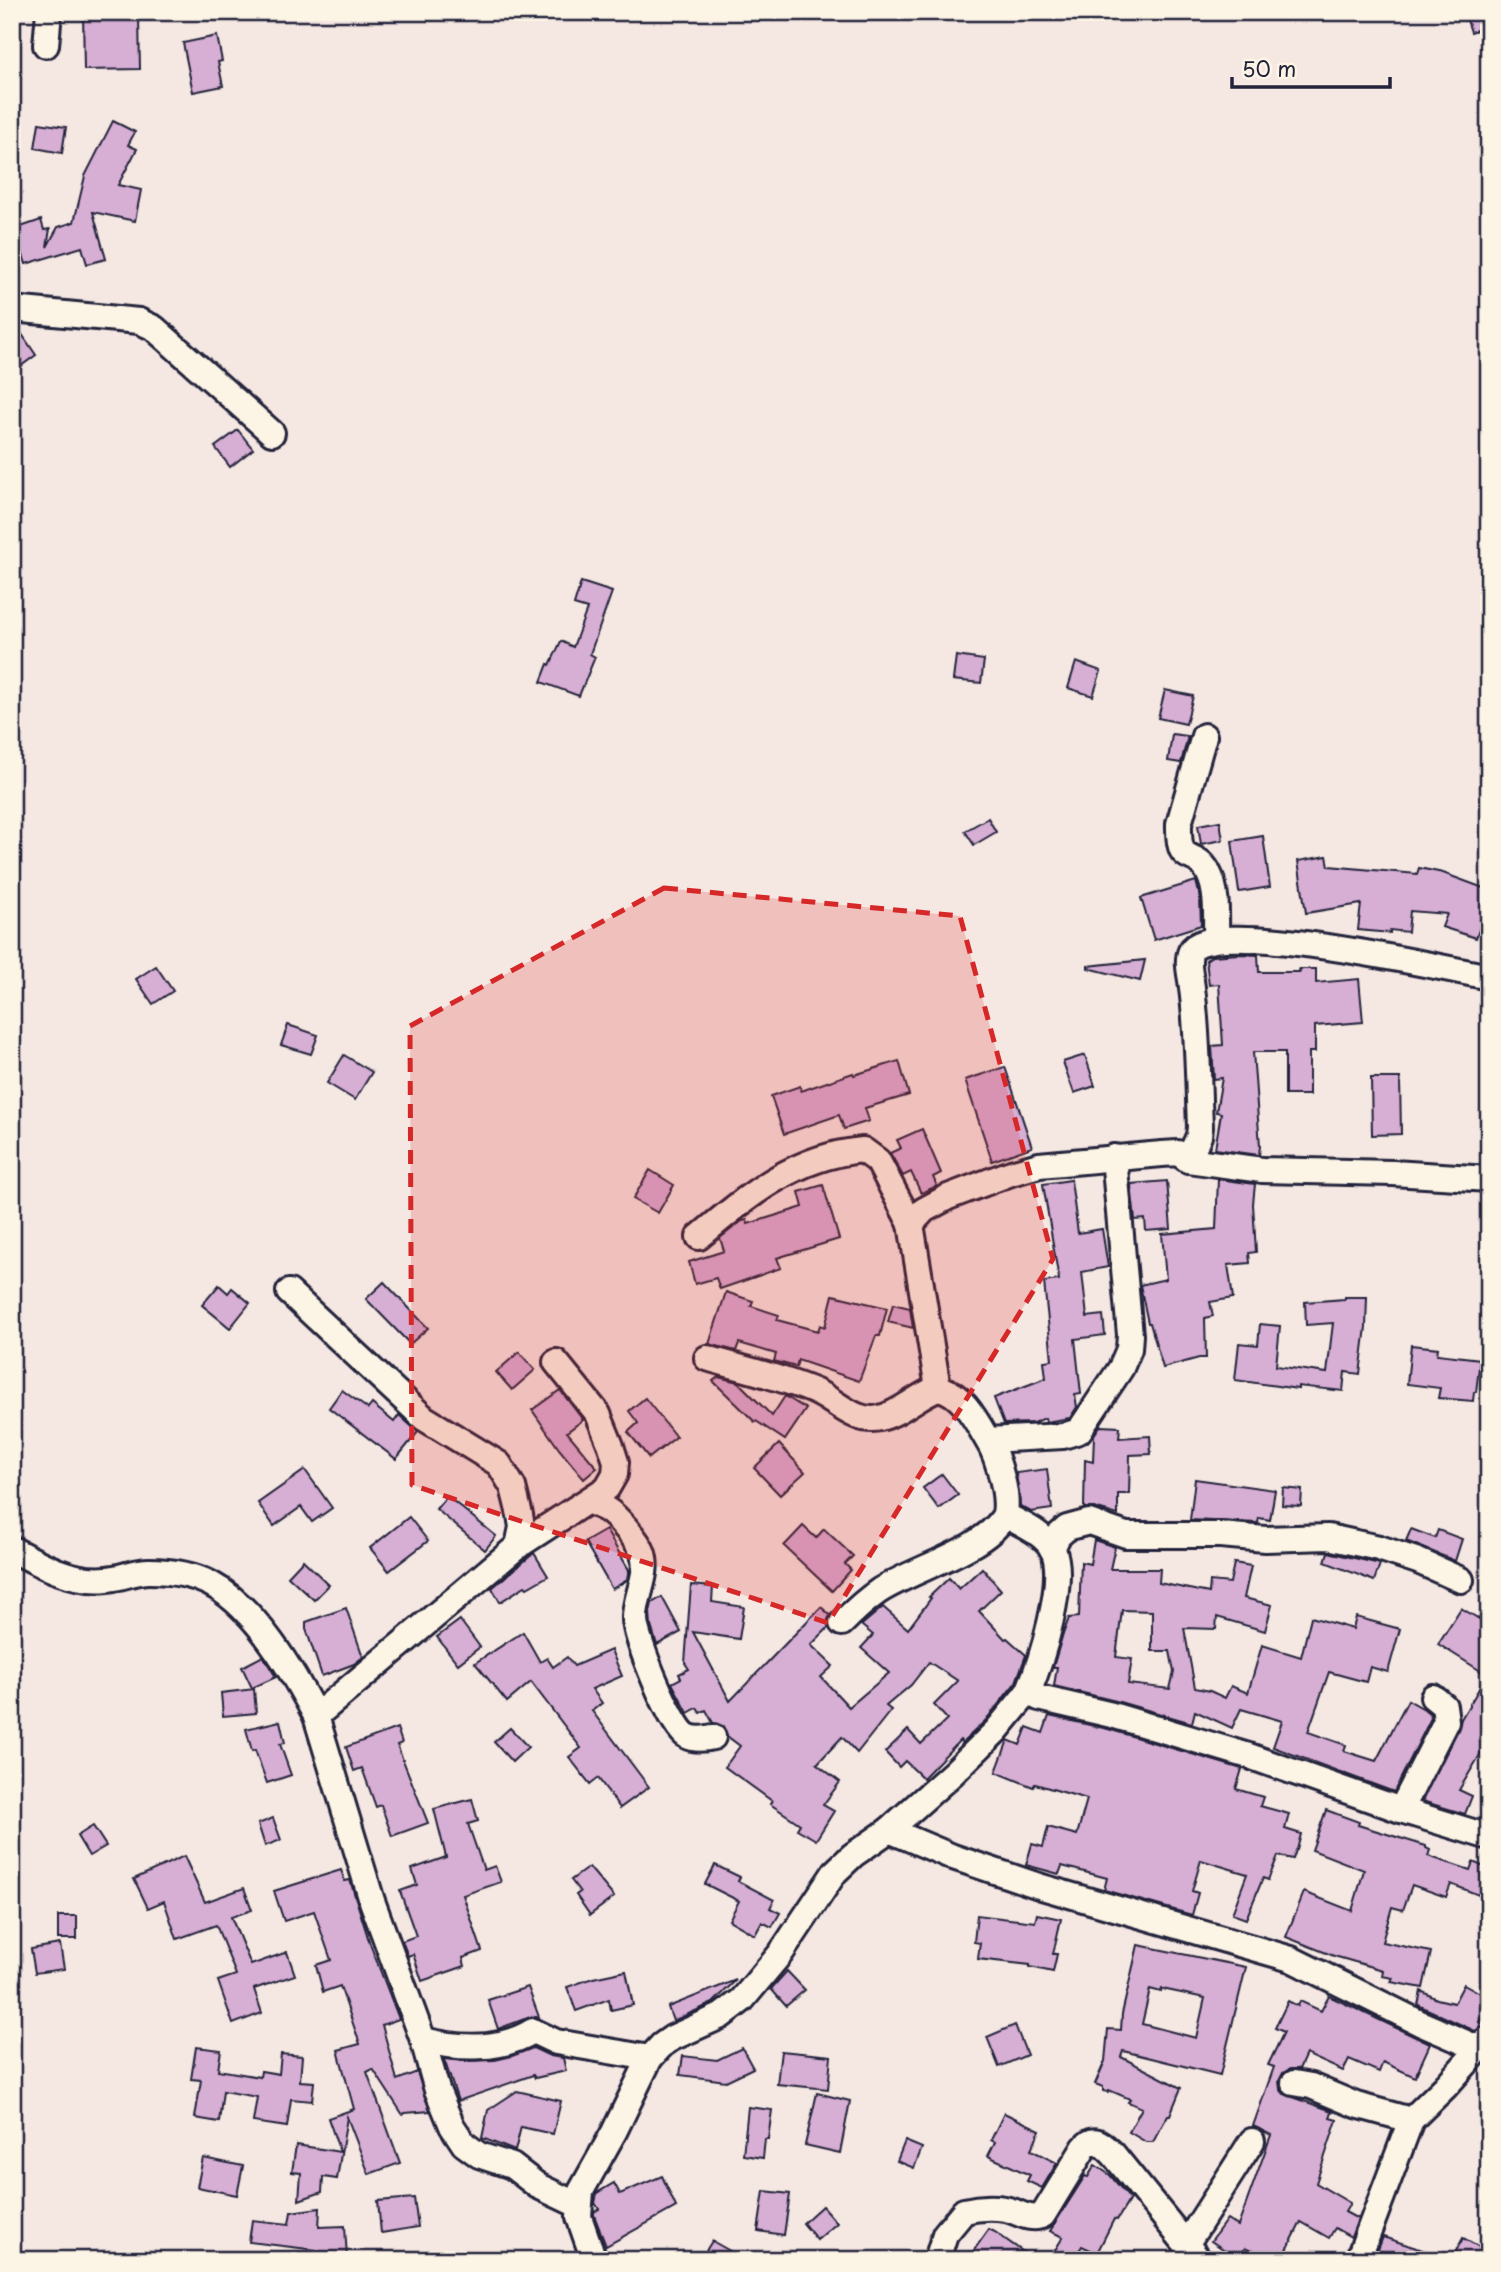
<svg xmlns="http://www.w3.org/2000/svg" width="1501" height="2272" font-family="'Playpen Sans',sans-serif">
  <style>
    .building { fill: #d7aed4; stroke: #22223b; stroke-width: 2; fill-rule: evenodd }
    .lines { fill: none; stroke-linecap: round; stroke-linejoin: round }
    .minor-casing { stroke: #22223b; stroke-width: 30 }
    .minor { stroke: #fcf5e5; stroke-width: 24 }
    .marked { fill: #d62828; fill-opacity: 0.2; stroke: #d62828; stroke-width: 5; stroke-dasharray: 14 9; stroke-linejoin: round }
  </style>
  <rect width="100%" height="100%" fill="#f5e7e2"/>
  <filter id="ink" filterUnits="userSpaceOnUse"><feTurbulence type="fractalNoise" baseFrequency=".0143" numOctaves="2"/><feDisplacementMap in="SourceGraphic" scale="14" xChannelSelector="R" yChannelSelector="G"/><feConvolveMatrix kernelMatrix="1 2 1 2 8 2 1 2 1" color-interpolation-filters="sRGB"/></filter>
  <g filter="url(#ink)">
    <!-- building -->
    <g class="building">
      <polygon points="83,12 131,12 131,17 139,17 140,69 84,70"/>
      <polygon points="1481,12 1489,12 1489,26 1471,32 1466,17"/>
      <polygon points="217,36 222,61 218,62 223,86 193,92 183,43"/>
      <polygon points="113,121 135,132 128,145 137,149 118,185 141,190 135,221 93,212 106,259 87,264 82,247 26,264 23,255 12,258 12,230 41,220 44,230 50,229 47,247 58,227 74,222 85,176"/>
      <polygon points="39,123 66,127 62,153 35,148"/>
      <polygon points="12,324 15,324 36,355 21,366 12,353"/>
      <polygon points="238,430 253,449 230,467 215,447"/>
      <polygon points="581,582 612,592 590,654 595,657 579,696 541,682 548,664 550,665 561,641 573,647 587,609 574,605"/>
      <polygon points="956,656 984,660 981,683 953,680"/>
      <polygon points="1076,662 1101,671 1093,696 1068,688"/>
      <polygon points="1165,690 1193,696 1186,724 1158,718"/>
      <polygon points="1172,734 1188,736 1181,763 1168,761"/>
      <polygon points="988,818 996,832 974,845 965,831"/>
      <polygon points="1220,821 1223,840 1201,844 1198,825"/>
      <polygon points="1263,836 1270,887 1239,892 1232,841"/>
      <polygon points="1327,856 1329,866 1417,874 1419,868 1443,873 1489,890 1489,903 1476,938 1442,927 1447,914 1410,911 1408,932 1390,930 1390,933 1358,930 1361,904 1306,913 1298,861"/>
      <polygon points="1196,881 1200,897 1201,925 1154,940 1141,898"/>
      <polygon points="1239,954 1258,955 1259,972 1300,972 1299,969 1316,969 1316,983 1359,979 1363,1022 1315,1026 1315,1052 1309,1052 1309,1095 1285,1095 1285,1052 1253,1052 1260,1146 1259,1155 1215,1149 1221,1113 1216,1112 1222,1078 1214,1079 1212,1046 1223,1045 1219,984 1209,985 1206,960 1212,956"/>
      <polygon points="1145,960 1140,981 1088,968 1088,966"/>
      <polygon points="156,966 173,991 153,1004 136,979"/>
      <polygon points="288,1025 318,1035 311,1054 281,1045"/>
      <polygon points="344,1055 372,1072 355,1100 327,1083"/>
      <polygon points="1085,1055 1095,1086 1074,1093 1063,1062"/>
      <polygon points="899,1061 909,1095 865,1108 869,1121 844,1129 839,1115 784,1134 771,1096 800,1086 801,1091 853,1073 854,1075"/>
      <polygon points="1005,1067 1032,1147 992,1161 965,1080"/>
      <polygon points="1371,1078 1400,1078 1401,1134 1372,1135"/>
      <polygon points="922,1129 941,1173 933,1177 937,1186 921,1193 911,1172 903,1176 890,1153 901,1148 897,1140"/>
      <polygon points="650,1170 674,1185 658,1213 633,1199"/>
      <polygon points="1218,1179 1255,1184 1253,1204 1256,1252 1249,1253 1250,1263 1228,1265 1233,1298 1210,1302 1213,1316 1205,1318 1206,1358 1199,1358 1163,1368 1150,1323 1148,1323 1140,1285 1166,1279 1162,1234 1216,1229"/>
      <polygon points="1071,1180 1078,1233 1102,1229 1108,1267 1082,1272 1087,1317 1103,1315 1105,1335 1075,1339 1081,1394 1075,1395 1077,1407 1070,1418 1046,1422 1045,1418 1033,1423 1004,1424 994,1398 1046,1378 1044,1361 1052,1360 1044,1282 1059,1280 1043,1184"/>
      <polygon points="1167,1181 1171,1229 1146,1231 1145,1219 1135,1220 1131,1184"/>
      <polygon points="823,1185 839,1239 777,1258 781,1268 720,1289 716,1278 695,1284 689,1262 724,1251 720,1238 742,1221 747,1220 748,1224 803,1207 799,1192"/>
      <polygon points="384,1282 428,1328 410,1344 366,1299"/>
      <polygon points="219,1285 228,1293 232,1288 250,1303 230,1328 202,1305"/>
      <polygon points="726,1292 753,1301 751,1306 779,1315 777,1320 818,1331 820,1325 825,1327 833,1295 887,1308 880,1336 876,1336 859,1381 798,1360 796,1367 774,1361 776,1354 739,1343 736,1351 709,1344"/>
      <polygon points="1345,1297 1367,1297 1366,1327 1360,1374 1345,1372 1343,1391 1298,1386 1298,1389 1235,1380 1239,1343 1258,1345 1260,1324 1280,1326 1276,1366 1327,1373 1333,1323 1306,1325 1305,1302 1345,1299"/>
      <polygon points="893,1304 910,1308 913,1328 888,1322"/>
      <polygon points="1411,1345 1438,1348 1437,1354 1480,1359 1476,1392 1474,1392 1473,1401 1438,1398 1440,1388 1407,1384"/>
      <polygon points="519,1352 535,1370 512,1390 496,1372"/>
      <polygon points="718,1377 738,1382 772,1416 785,1396 806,1409 785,1440 756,1421 755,1422 713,1381"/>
      <polygon points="342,1390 368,1409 372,1404 394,1422 399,1415 418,1432 396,1459 329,1408"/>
      <polygon points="560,1390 583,1420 567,1432 597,1468 584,1479 559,1449 532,1410"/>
      <polygon points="645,1398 676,1437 649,1458 628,1432 638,1423 629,1411"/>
      <polygon points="1100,1426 1120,1427 1119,1438 1150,1436 1151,1454 1130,1455 1129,1494 1118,1494 1118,1515 1094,1508 1084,1508 1085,1460 1093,1462 1094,1435"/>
      <polygon points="779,1444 805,1472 780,1495 754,1468"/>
      <polygon points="1047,1469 1052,1509 1031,1512 1020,1506 1016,1473"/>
      <polygon points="305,1470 332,1508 312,1522 301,1507 274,1526 258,1503"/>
      <polygon points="942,1474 958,1495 939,1509 923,1488"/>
      <polygon points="1195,1479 1275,1490 1270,1520 1259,1518 1258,1523 1190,1520"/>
      <polygon points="1283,1488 1302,1490 1301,1506 1282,1505"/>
      <polygon points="447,1496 496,1536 485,1550 436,1509"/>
      <polygon points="409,1517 428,1541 389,1571 370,1548"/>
      <polygon points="803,1526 816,1538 824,1529 853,1556 845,1564 851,1570 832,1591 784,1546"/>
      <polygon points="1411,1529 1435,1538 1438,1530 1462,1539 1455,1561 1406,1541"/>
      <polygon points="606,1530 629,1570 627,1580 612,1589 585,1542"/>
      <path d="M1094,1540l21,7 -5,22h50l-1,14 50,10 1,-12 20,2 4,-20 17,3 -7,32 28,7 -7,26 -48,-14 -1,12 -32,-1 11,60 15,3 15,7 6,-12 17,7 14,-48 39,12 10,-40 42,12 3,-12 44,12 -12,43 -18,-5 -4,15 -37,-10 -21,60 38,13 -2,6 32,10 32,-61 16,9 6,5 1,4 -37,74 -121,-45 9,-26 -41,-12 -9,19 -37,-17 -3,12 -76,-22 -62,-15 3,-19h-4l9,-30 7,-19 10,-1 2,-55 9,2zM1122,1610l30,1v40h18l4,21 -4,17 -42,-5 4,-25 -16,-2z"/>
      <polygon points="1328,1552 1380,1564 1374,1581 1325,1562"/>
      <polygon points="534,1553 548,1576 527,1588 525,1586 500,1602 492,1588"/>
      <polygon points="303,1560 329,1585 314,1600 288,1576"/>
      <polygon points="982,1568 1001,1590 979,1611 1005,1639 1007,1638 1026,1655 1016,1682 985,1721 962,1743 960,1740 923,1778 905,1761 899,1767 885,1752 908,1730 921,1744 947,1719 934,1705 958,1681 929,1662 911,1685 886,1706 891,1710 857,1753 842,1737 817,1764 840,1782 823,1805 834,1811 816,1840 797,1829 800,1824 770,1804 772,1801 725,1767 740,1746 727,1736 723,1726 713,1723 706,1710 700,1713 697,1708 688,1713 672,1683 681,1678 679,1674 689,1669 685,1663 691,1585 713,1587 712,1602 744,1607 739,1639 693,1632 730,1701 821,1607 830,1615 828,1620 828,1628 811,1645 833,1666 821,1677 849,1707 889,1673 861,1648 873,1635 861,1625 863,1624 883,1607 908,1629 931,1598 929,1597 949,1578 959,1589"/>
      <polygon points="662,1597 681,1632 657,1645 651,1626 650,1612 652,1603"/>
      <polygon points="346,1608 363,1657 354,1664 322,1676 306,1629 306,1622"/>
      <polygon points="1461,1608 1489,1625 1489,1740 1459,1790 1472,1796 1465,1814 1422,1801 1459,1728 1461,1719 1487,1675 1438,1644"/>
      <polygon points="460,1620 480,1647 458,1664 437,1637"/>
      <polygon points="523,1632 540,1662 547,1658 553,1667 567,1657 574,1666 611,1650 622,1676 592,1689 602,1703 592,1711 649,1787 620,1808 598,1778 590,1784 569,1757 581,1748 531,1682 507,1702 475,1663"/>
      <polygon points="263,1656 276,1677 252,1688 242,1667"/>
      <polygon points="254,1689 256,1713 223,1716 221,1693"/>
      <polygon points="1049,1716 1108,1729 1242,1769 1236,1789 1263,1797 1260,1806 1289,1814 1285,1829 1301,1834 1297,1850 1296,1850 1293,1859 1278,1856 1268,1880 1263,1878 1246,1919 1232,1914 1247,1874 1201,1860 1192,1891 1198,1893 1192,1915 1104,1890 1107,1878 1062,1866 1059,1874 1026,1865 1032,1844 1043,1847 1048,1827 1077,1835 1087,1799 1035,1784 1033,1787 996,1772 1008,1740 1020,1745 1027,1727 1043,1733"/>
      <polygon points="280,1721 285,1743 280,1744 291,1775 267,1783 255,1750 252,1751 246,1729"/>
      <polygon points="397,1728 402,1743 397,1745 428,1823 392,1836 381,1805 376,1807 362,1768 354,1771 346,1747"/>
      <polygon points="510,1728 528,1747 512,1762 494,1742"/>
      <polygon points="472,1799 478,1821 468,1824 484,1870 495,1866 501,1882 463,1895 482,1951 463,1958 465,1966 422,1981 413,1954 408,1956 402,1941 416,1936 400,1891 417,1885 412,1869 446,1857 434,1809"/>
      <polygon points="1326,1810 1359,1822 1358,1825 1426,1846 1426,1848 1430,1850 1428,1856 1470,1870 1473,1862 1489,1869 1489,1899 1451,1884 1446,1897 1412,1885 1403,1910 1392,1907 1382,1942 1431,1952 1423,1988 1391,1982 1393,1978 1382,1976 1383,1970 1334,1956 1286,1937 1304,1892 1352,1911 1364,1870 1312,1850"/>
      <polygon points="273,1818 281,1840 265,1846 258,1824"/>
      <polygon points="93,1826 106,1846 89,1856 77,1836"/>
      <polygon points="184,1856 205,1902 244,1888 252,1910 231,1917 251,1965 287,1952 295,1975 254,1989 262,2013 233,2024 218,1981 236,1975 216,1925 177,1939 164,1901 148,1908 134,1879"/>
      <polygon points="715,1865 740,1877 738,1881 774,1900 770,1908 780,1913 772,1927 762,1922 755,1935 729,1920 739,1901 705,1884"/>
      <polygon points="589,1867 614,1897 590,1915 576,1895 580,1892 571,1880"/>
      <polygon points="341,1870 345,1881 350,1880 370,1944 399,2019 382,2025 397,2080 417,2072 430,2111 405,2113 403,2115 373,2069 367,2072 400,2163 369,2174 347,2117 337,2179 323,2177 322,2192 299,2200 301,2173 292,2172 296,2145 340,2152 328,2118 354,2109 338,2050 360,2044 340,1986 323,1992 316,1965 331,1960 314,1911 284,1921 274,1891"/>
      <polygon points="1037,1914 1061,1919 1053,1954 1057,1954 1053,1972 1030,1967 1030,1965 978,1959 980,1943 974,1942 977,1915 1035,1922"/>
      <rect x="58" y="1916" width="19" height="23"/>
      <polygon points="60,1944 64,1969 35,1973 31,1949"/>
      <path d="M1138,1945l108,22 -26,108 -97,-24 -2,6 60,31 -11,27h-2l-15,27h-7l-17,-10 13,-24 -14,-6 2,-3 -21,-9 -1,2 -5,-1v-4l-8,-3 10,-23 3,-32 13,1 1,-16zM1150,1989l11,3 1,-3 43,9 -9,40 -54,-14z"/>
      <polygon points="626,1971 633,2005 611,2010 609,1999 576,2011 567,1987 593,1978"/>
      <polygon points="787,1971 805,1990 786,2006 771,1989"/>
      <polygon points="736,1980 713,2003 673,2021 668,2007"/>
      <polygon points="1464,1984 1489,1998 1489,2005 1479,2022 1484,2025 1475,2031 1418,2005 1421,1991 1437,1999 1454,2003"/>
      <polygon points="528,1987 539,2017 527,2018 498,2029 488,2000"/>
      <polygon points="1329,1996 1430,2044 1415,2077 1383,2062 1379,2072 1349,2059 1343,2071 1306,2054 1299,2069 1290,2069 1283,2073 1279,2081 1280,2089 1284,2094 1332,2111 1330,2118 1337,2120 1316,2183 1350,2203 1345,2212 1358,2219 1351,2237 1335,2228 1329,2238 1301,2222 1282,2260 1270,2260 1245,2248 1237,2260 1226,2260 1229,2253 1211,2241 1227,2219 1238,2226 1271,2135 1253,2126 1274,2067 1268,2065 1284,2032 1275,2028 1288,2001 1298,2006 1300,2001 1321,2011"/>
      <polygon points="1015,2025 1027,2055 999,2067 987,2037"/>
      <polygon points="196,2047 221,2050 218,2070 260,2077 261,2071 279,2074 281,2054 302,2056 300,2081 314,2082 312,2101 291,2099 287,2127 253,2122 257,2097 223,2091 219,2122 195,2118 201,2080 191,2079"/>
      <polygon points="533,2048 550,2056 563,2058 566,2071 535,2078 533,2075 458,2101 444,2059 465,2061 495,2060 512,2056"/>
      <polygon points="742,2048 753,2068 726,2081 680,2075 683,2056 717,2060"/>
      <polygon points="781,2051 831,2056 828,2089 777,2084"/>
      <polygon points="517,2091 561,2101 553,2134 521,2127 515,2151 482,2138 488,2110"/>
      <polygon points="817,2093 850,2101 840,2153 805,2145"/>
      <polygon points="748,2107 772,2110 768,2139 765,2139 763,2158 743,2155"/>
      <polygon points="1004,2113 1040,2130 1031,2150 1057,2163 1042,2188 1027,2181 1030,2175 988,2156 995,2142 991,2140"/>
      <polygon points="905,2141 922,2148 914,2168 897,2161"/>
      <polygon points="203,2158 243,2166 237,2195 197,2187"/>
      <polygon points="1095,2165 1110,2175 1130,2199 1117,2220 1114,2219 1097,2253 1082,2246 1073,2260 1049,2260 1063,2237 1050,2231 1085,2176 1088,2177"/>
      <polygon points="662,2176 676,2207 606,2246 594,2215 594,2212 599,2209 595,2203 597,2193 614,2183 620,2194"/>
      <polygon points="764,2191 790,2194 784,2235 758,2231"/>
      <polygon points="414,2198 418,2227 381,2233 378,2201"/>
      <polygon points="822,2206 837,2223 817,2240 803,2223"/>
      <polygon points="320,2208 319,2227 345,2226 347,2258 316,2259 316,2250 249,2242 252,2220 289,2224 291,2212"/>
      <polygon points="989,2229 995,2232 1035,2260 967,2260"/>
      <polygon points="1383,2237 1441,2256 1441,2260 1374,2260"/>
      <polygon points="1463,2238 1489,2252 1489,2260 1451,2260"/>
      <polygon points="712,2241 746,2260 700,2260"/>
    </g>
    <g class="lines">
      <!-- minor casing -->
      <g class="minor-casing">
        <g id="minor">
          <polyline points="46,45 49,12"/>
          <polyline points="12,309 139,321 154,328 272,433"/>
          <path d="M1204,736l-25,88c-1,46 14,22 29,48 10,18 8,46 8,66"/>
          <polyline points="1188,1160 1262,1170 1393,1173 1489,1179"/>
          <path d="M699,1237c50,-42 96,-81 164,-87l15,11 33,63"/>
          <polyline points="289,1292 424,1418 499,1464 513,1487 520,1515 522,1527 518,1546"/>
          <path d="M707,1358c36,11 75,19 109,34 20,9 40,32 64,26 21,-5 38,-23 58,-30"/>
          <polyline points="988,1440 1063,1436 1079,1431 1121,1368 1129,1349 1130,1335 1114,1157"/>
          <path d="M588,1501c6,3 13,5 19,9 10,6 31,31 35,41 9,22 -8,46 -7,68 0,19 36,108 52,117 8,4 18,3 26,1"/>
          <path d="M1005,1515c16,9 39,18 48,35 14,29 -12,113 -25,142l11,6 73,17 137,41 152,54 88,27"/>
          <path d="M12,1549c29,16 62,34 95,30 14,-1 28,-8 42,-8 22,0 43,3 62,13 45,24 82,88 105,132l202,-170 89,-58 8,-14 1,-12 -5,-16 -13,-32 -42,-52"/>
          <polyline points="1052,1549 1058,1536 1067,1528 1089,1522 1126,1535 1221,1535 1265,1539 1328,1537 1379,1548 1418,1561 1461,1580"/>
          <path d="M842,1623c11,-11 24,-23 37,-32 32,-21 104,-41 124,-73 9,-15 -6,-63 -15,-77 -11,-19 -26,-49 -50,-53l-27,-164 13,-14 24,-13 63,-24 28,-8 123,-11 16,-1 10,7 11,-24 1,-9c-2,-47 -2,-93 -8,-139 -1,-12 -6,-26 -1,-37 17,-36 258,18 298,26"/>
          <polyline points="316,1716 372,1901 423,2040 437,2090 452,2126 464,2144 479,2155 512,2166 538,2186 578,2205"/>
          <polyline points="1401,1810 1446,1721 1444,1706 1433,1697"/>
          <polyline points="889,1830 953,1857 1042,1887 1291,1959 1422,2024 1480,2049"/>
          <path d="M423,2040c36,9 78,11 110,-9l23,11 94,16"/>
          <polyline points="1294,2083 1311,2086 1356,2105 1411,2120"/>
          <polyline points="1187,2243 1252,2141"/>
          <polyline points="594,2260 579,2217 581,2191 614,2132 650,2058 662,2045 672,2038 721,2016 742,2000 781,1953 835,1872 853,1855 889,1830 953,1773 996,1731 1028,1692"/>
          <path d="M937,2260l8,-26 19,-23c12,-3 28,-4 41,-2 13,2 25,13 38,6l41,-67c11,-14 19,-3 29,6l86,106"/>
          <polyline points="1358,2260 1411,2120 1445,2087 1488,2039"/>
        </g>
      </g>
      <!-- minor -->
      <use href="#minor" class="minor"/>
    </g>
  </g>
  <!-- marked area -->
  <path class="marked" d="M664,888l296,28 93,343 -225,364 -416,-138 -2,-459z"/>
  <!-- margin -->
  <rect width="1501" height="2272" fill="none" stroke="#fcf5e5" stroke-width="42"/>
  <rect x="21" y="21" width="1459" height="2230" fill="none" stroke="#22223b" stroke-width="2.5" filter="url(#ink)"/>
  <!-- scale -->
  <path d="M1232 77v10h158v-10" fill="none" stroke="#22223b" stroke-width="3.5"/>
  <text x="1242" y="77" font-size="21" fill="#22223b" stroke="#fcf5e5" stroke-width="5" paint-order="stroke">50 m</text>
</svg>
